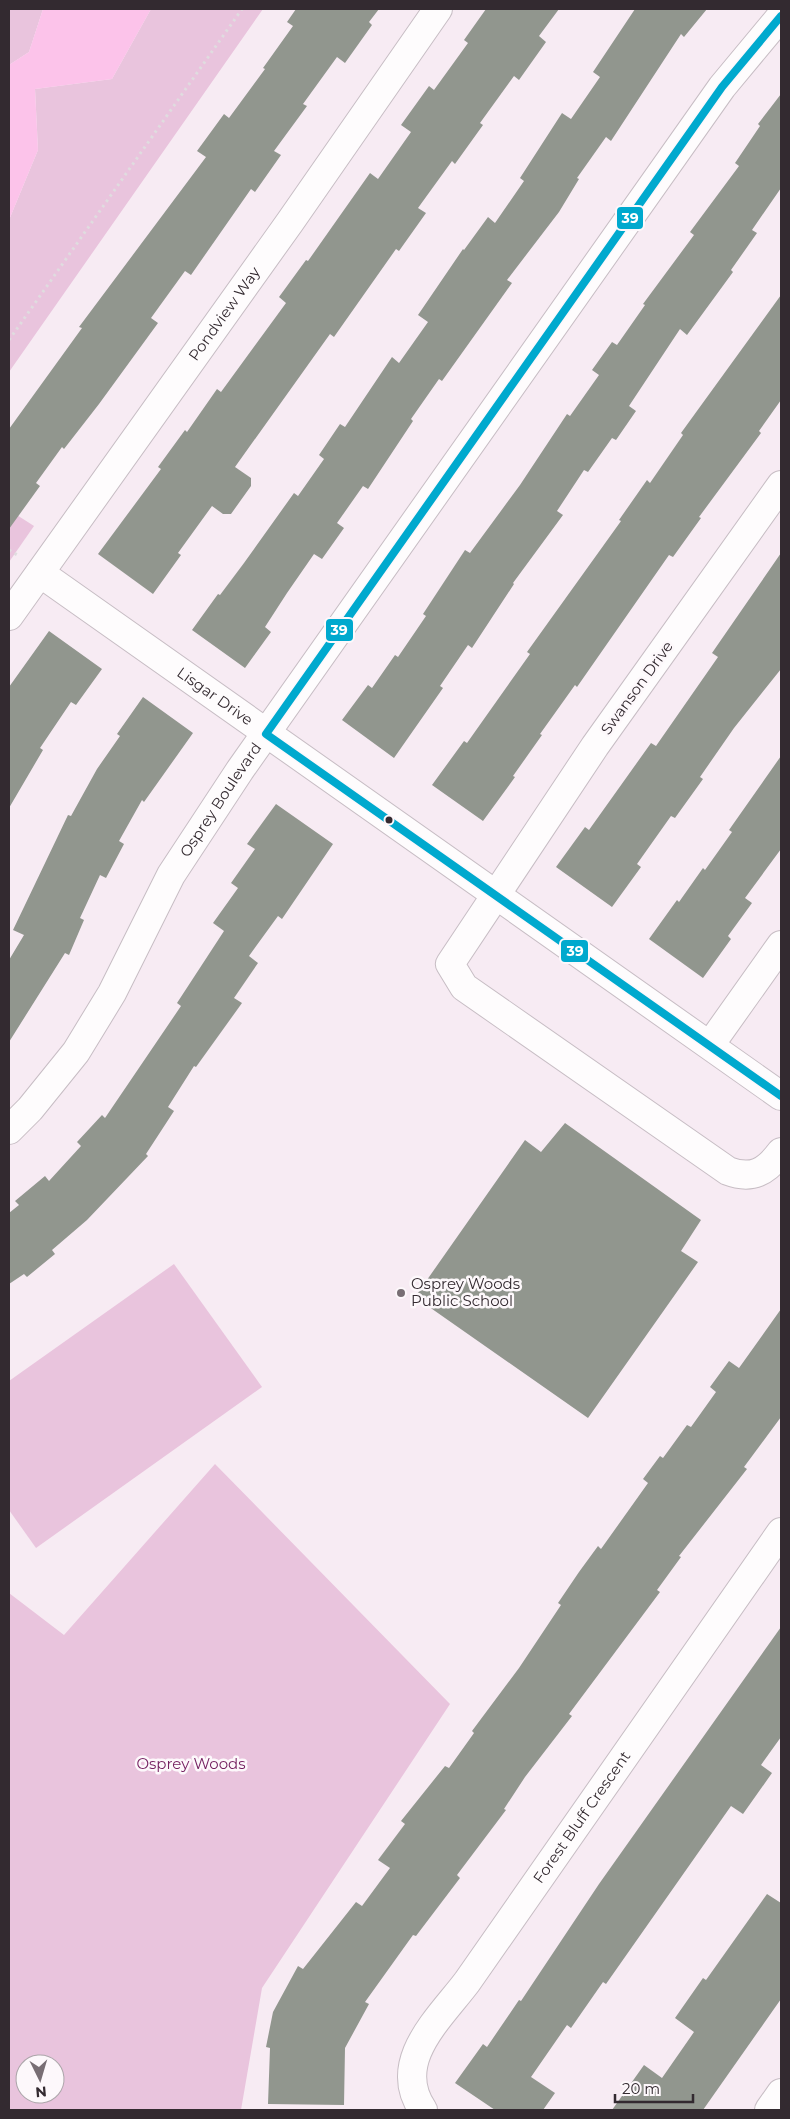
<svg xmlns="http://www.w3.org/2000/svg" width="790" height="2119" font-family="Montserrat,sans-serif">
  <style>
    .green { fill: #e9c4dd; fill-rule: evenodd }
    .water { fill: #fcc3ea }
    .building { fill: #91968e }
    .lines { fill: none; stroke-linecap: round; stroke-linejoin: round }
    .minor-casing { stroke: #c7bdc4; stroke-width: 30 }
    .path { stroke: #e0dcdf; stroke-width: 3; stroke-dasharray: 2.5 4; stroke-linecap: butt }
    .minor { stroke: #fefcfd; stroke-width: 28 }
    .bus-1-casing { stroke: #fdf8fb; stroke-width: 11 }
    .bus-1 { stroke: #00a9ce; stroke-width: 8 }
    .bus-dot { fill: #332a30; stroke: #fdf8fb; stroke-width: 2 }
    .poi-dot { fill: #786e74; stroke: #fdf8fb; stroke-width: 2 }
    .labels { text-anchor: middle; stroke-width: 5; stroke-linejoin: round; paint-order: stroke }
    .street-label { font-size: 15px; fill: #332a30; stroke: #fdf8fb }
    .poi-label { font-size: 15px; fill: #332a30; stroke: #fdf8fb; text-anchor: start }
    .park-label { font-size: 15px; fill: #731e5f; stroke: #fdf8fb }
    .line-badge { stroke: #fdf8fb; stroke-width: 2 }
    .badge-label { font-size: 14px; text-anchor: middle; font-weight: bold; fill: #fff }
  </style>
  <rect width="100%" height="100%" fill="#f7ebf3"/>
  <!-- green -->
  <g class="green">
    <polygon points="9,9 43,9 29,52 9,65"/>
    <polygon points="151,9 263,9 9,372 9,220 38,150 35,89 112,79"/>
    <polygon points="9,510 34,526 9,562"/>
    <polygon points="174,1264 262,1387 36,1548 9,1510 9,1381"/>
    <path d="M215,1464l235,240 -188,284 -21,122h-232v-517l55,42zM25,2064h30v30h-30z"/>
  </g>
  <!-- water -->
  <polygon class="water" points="43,9 151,9 112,79 35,89 38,150 9,220 9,65 29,52"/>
  <!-- building -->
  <g class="building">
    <polygon points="296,9 379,9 369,22 372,25 345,63 337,57 303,104 307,106 274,151 281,155 255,192 251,189 191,275 185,271 151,318 158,323 99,404 64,449 62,447 36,483 40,486 9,529 9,429 82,328 79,327 206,157 197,151 224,114 229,118 265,69 263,68 293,26 287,22"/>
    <polygon points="486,9 559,9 539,36 546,42 519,80 514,76 480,123 483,125 455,164 452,161 418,208 426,213 399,251 396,249 334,337 330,334 235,467 251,478 251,486 231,514 223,514 212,506 178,553 181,555 153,594 98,554 161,469 158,467 185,430 187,432 217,389 221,392 286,303 279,297 306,260 308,261 370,173 378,179 411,132 401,125 429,86 434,90 468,43 464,40"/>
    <polygon points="635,9 707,9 684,37 681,34 611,141 606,137 577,178 579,179 559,212 507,280 512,283 442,381 439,379 411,419 413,421 368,489 363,486 337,523 344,528 322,559 314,554 287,593 265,627 271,632 245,668 192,630 218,594 220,595 244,563 294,493 298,496 324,459 319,455 340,424 345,427 392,357 399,363 428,322 418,315 463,249 464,250 488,217 495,223 524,181 520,178 562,113 571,119 600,77 593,72"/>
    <polygon points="781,94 781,188 752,230 757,233 731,270 733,272 687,335 680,329 629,406 636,411 616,440 612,438 588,472 584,470 557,511 563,515 513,583 514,584 472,648 468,645 440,686 443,688 394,758 342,720 368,685 372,688 395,655 398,657 426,616 423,614 465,550 470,553 520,485 567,414 570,416 599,375 592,370 612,342 617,345 645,305 643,304 694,235 690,232 739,166 735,163 760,126 758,124"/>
    <polygon points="781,295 781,400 759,431 761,433 699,517 701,518 673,557 669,555 577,687 575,685 540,734 542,735 513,776 515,777 483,821 432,785 464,741 467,743 530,654 527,652 621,521 619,520 647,480 650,483 683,435 681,433"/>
    <polygon points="781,553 781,669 734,728 700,777 703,779 675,818 671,816 637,864 641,867 612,907 556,867 585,827 589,830 651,743 656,746 718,657 712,653"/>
    <polygon points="49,631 102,669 76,705 71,702 40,748 43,750 9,808 9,687"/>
    <polygon points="143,697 193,733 144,802 142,800 119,841 124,844 106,878 100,875 80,918 84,920 69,955 65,953 9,1042 9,960 24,935 13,930 68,815 71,816 97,769 120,736 117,734"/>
    <polygon points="781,756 781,849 745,898 752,903 728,936 731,939 703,978 649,939 677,900 679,902 703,868 705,870 732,832 729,830"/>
    <polygon points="276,804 333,844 282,919 278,916 249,956 258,963 234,998 242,1003 196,1067 194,1066 168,1107 174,1111 146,1154 148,1156 87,1220 52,1250 55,1254 27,1277 24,1274 9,1284 9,1213 19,1205 15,1201 45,1176 49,1181 81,1146 77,1142 102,1115 105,1118 181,1006 177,1003 224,931 213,923 238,888 231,883 255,849 247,844"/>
    <polygon points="565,1123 701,1220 681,1251 698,1262 588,1418 415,1297 525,1140 541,1152"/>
    <polygon points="781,1309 781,1417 744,1467 747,1469 679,1556 681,1557 657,1590 660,1592 569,1714 572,1716 525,1777 504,1809 506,1810 457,1875 460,1878 416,1936 413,1935 365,2002 369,2004 345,2048 344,2105 268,2104 270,2048 266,2047 273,2012 298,1966 303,1969 356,1902 362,1906 390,1868 378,1860 405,1824 401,1821 445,1766 449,1768 474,1733 472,1731 519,1668 561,1605 558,1603 579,1572 598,1546 601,1549 648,1483 643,1479 660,1456 663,1458 687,1425 691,1427 716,1392 710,1387 729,1361 739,1368"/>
    <polygon points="781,1627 781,1737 761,1765 772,1773 743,1814 731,1806 606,1984 603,1982 571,2028 567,2025 531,2077 555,2093 543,2110 495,2110 455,2083 483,2044 487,2047 519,2000 521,2001 599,1884"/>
    <polygon points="767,1894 781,1903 781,1999 703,2110 612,2110 644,2065 662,2078 694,2032 675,2018 703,1978 706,1980"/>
  </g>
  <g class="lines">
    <!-- minor casing -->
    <g class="minor-casing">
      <g id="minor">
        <path d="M781,485l-186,261 -145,218 14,23 264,184c24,9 38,1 53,-19"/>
        <path id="s1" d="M40,573l741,523"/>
        <path id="s2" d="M9,616l281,-394 148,-213"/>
        <polyline points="710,1045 781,945"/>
        <path id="s3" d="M9,1130l21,-21 46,-57 36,-59 59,-118 69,-105 482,-683 59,-71"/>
        <path id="s4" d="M423,2110c-33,-48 16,-91 44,-128l314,-450"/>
        <polyline points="769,2110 781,2093"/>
      </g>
    </g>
    <!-- path -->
    <g class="path">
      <polyline points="9,340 242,9"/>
      <polyline points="9,550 19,556"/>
    </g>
    <!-- minor -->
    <use href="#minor" class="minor"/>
    <!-- bus-1 casing -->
    <g class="bus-1-casing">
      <polyline id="bus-1" points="781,16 722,87 266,734 781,1096"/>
    </g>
    <!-- bus-1 -->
    <use href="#bus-1" class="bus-1"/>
  </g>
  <!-- markers -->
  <circle class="bus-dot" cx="389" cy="820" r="4.5"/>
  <circle class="poi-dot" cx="401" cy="1293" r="5"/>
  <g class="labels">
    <!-- street labels -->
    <g class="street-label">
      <text dy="5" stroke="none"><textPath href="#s2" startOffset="371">Pondview Way</textPath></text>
      <text transform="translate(637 688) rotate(-54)" y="5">Swanson Drive</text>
      <text dy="5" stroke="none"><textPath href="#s1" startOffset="214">Lisgar Drive</textPath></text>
      <text dy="5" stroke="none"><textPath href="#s3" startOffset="394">Osprey Boulevard</textPath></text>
      <text dy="5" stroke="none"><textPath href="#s4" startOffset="348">Forest Bluff Crescent</textPath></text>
    </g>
    <!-- poi labels -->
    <g class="poi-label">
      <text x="411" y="1289">Osprey Woods<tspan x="411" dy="17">Public School</tspan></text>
    </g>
    <!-- park labels -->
    <g class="park-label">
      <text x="191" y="1769">Osprey Woods</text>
    </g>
  </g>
  <g class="line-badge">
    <rect x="616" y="206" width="28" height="24" rx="5" fill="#00a9ce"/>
    <rect x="325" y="618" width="29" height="24" rx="5" fill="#00a9ce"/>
    <rect x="560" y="939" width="29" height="24" rx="5" fill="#00a9ce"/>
  </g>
  <g class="badge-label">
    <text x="630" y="223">39</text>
    <text x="339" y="635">39</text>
    <text x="575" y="956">39</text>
  </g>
  <!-- border -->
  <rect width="790" height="2119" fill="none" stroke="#332a30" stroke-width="20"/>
  <!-- north arrow -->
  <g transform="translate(40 2079) rotate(175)"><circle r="24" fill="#fdf8fb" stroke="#aca6aa"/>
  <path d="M0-4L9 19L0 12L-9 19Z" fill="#786e74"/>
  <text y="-8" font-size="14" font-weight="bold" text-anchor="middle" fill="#332a30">N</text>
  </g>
  <!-- scale -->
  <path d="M615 2094v8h78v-8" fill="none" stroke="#332a30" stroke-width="2.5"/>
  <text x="622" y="2094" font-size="15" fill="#332a30" stroke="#fdf8fb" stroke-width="4" paint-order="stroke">20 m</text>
</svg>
